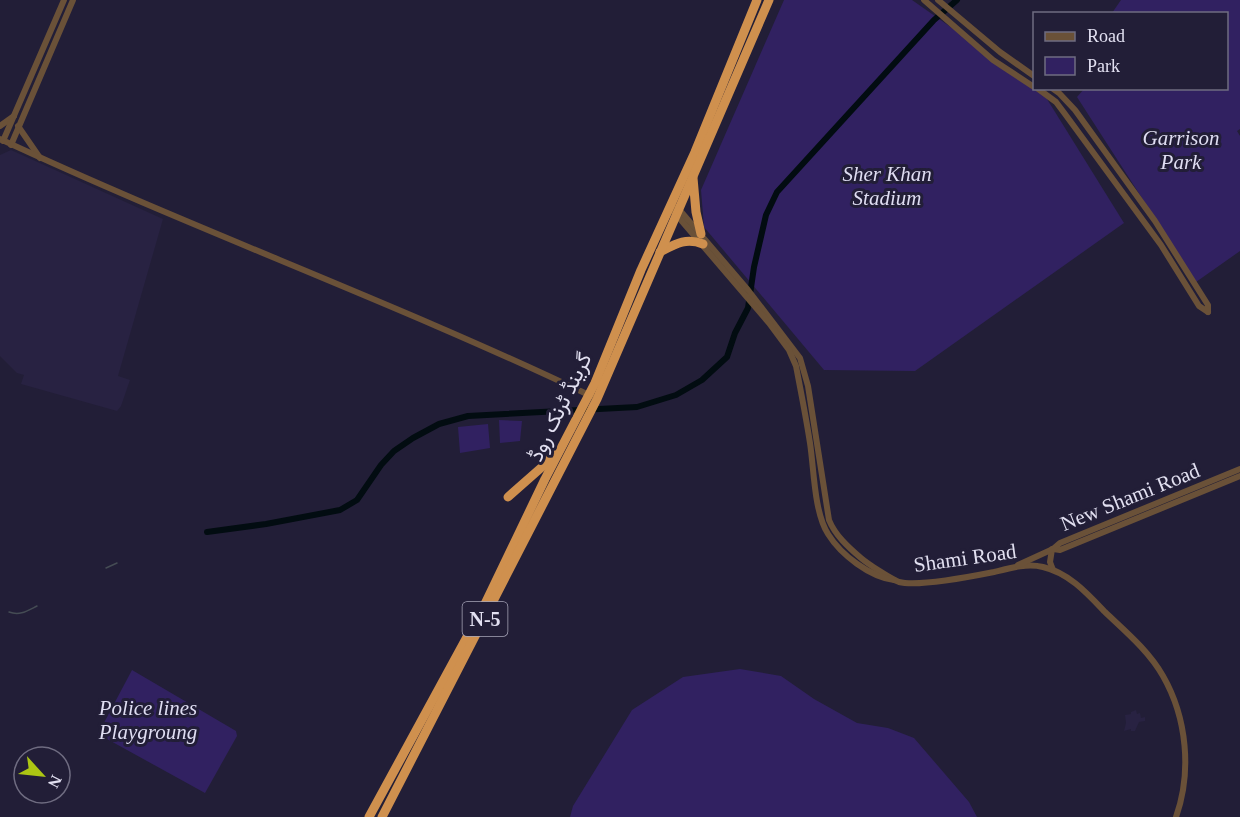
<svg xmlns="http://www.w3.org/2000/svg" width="1240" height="817" font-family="'Times New Roman',Vazirmatn,serif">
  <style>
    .built { fill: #282242 }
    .green { fill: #312161 }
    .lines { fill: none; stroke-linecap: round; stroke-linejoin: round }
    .stream { stroke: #454c54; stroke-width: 1.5 }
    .canal { stroke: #020c11; stroke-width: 6 }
    .minor { stroke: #6a5138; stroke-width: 6 }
    .highway { stroke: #cf904e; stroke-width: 9 }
    .labels { text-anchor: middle; stroke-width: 6; stroke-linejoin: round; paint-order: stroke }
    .shield { fill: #221e37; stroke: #a8a6b9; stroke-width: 1.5 }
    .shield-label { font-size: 20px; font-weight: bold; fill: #e2e0f1 }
    .park-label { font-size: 21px; font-style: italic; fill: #dfddf2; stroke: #221e37 }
    .street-label { font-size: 21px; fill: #e2e0f1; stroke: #221e37 }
  </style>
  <rect width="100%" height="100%" fill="#221e37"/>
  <!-- built -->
  <g class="built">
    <polygon points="11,150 163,219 118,376 130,380 121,406 117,411 21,384 24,375 17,373 0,356 0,155"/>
    <polygon points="1136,710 1137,714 1140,713 1141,718 1145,717 1145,721 1139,722 1135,731 1131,731 1131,729 1124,731 1126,723 1125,715 1131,714 1131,712"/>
  </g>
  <!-- green -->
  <g class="green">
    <polygon points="784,0 912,0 1042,91 1124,223 915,371 824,370 704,227 701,190"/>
    <polygon points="1121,0 1240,0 1240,129 1237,131 1240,136 1240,251 1196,282 1077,97 1084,89 1226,88 1226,14 1112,13"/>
    <polygon points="499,420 522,421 520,441 500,443"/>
    <polygon points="488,424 490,448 460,453 458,427"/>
    <polygon points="740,669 781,676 814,699 857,723 888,728 914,738 969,802 977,817 570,817 573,806 632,710 683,677"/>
    <polygon points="132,670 236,731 237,736 205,793 98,734"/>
  </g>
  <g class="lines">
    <!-- stream -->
    <g class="stream">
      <polyline points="106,568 117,563"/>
      <path d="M9,612c11,4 18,-1 28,-6"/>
    </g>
    <!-- canal -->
    <polyline class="canal" points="207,532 266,524 340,510 357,500 381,465 394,451 413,438 439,424 468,416 637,407 676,395 702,380 727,357 735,333 748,308 754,267 766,215 777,192 934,20 957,0"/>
    <!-- minor -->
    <g class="minor">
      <polyline points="924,0 993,60 1034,87"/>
      <polyline points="938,0 1000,52 1034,76"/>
      <polyline points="1037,88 1056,102 1065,114 1161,245 1199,306 1208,312"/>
      <polyline points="1052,88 1059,93 1075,110 1155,221 1208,305 1208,312"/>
      <polyline points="0,126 14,116"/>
      <polyline points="18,126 40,158"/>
      <path d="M0,139c195,91 397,164 591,257"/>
      <polyline points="3,141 64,0"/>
      <polyline points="11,145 73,0"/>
      <path d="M677,207l71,83 52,68 8,28 21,134c6,15 19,27 32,38 7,6 30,21 38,24 19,5 75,-6 95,-10 16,-4 33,-9 49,-5 26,6 44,26 62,45 20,19 44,39 58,64 24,42 29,96 13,141"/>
      <path d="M674,212l95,111 20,27 7,16c5,26 10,51 14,77 4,26 4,69 18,91 13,21 42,43 66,46"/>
      <polyline points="1052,549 1050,562 1053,570"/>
      <polyline points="1053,549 1060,550 1240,476"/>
      <polyline points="1018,565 1053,549 1060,543 1240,469"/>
    </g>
    <!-- highway -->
    <g class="highway">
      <polyline points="693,178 696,212 701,234"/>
      <path d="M660,252c15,-8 26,-15 43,-8"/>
      <polyline points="508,497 542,467 554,453"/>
      <polyline points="369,817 485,604 545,479 595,383 641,270 695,152 757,0"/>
      <polyline points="382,817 597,399 769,0"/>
    </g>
  </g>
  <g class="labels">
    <!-- shield labels -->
    <rect class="shield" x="462.5" y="602" width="45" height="34" rx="4.5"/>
    <g class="shield-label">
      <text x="485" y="626">N-5</text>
    </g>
    <!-- park labels -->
    <g class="park-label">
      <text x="1181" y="145">Garrison<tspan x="1181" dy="24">Park</tspan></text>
      <text x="887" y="181">Sher Khan<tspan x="887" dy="24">Stadium</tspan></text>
      <text x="148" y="715">Police lines<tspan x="148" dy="24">Playgroung</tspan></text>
    </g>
    <!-- street labels -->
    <g class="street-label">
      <text transform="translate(560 407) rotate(-64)" y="7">گرینڈ ٹرنک روڈ</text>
      <text transform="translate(1130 497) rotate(-22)" y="7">New Shami Road</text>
      <text transform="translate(965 558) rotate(-8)" y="7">Shami Road</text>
    </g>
  </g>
  <!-- legend -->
  <rect x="1033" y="12" width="195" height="78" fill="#221e37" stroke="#6f6c81" stroke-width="1.5"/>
  <rect x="1045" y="32" width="30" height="9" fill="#6a5138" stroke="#6f6c81" stroke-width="1.5"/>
  <text x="1087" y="42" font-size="18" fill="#e2e0f1">Road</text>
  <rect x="1045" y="57" width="30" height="18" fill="#312161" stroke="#6f6c81" stroke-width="1.5"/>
  <text x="1087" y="72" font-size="18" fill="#e2e0f1">Park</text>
  <!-- north arrow -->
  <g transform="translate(42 775) rotate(117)"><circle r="28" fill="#221e37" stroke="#6f6c81" stroke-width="1.5"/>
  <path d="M0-4.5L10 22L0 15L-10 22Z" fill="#acc613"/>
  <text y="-9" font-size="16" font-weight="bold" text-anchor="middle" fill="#e2e0f1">N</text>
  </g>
</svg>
